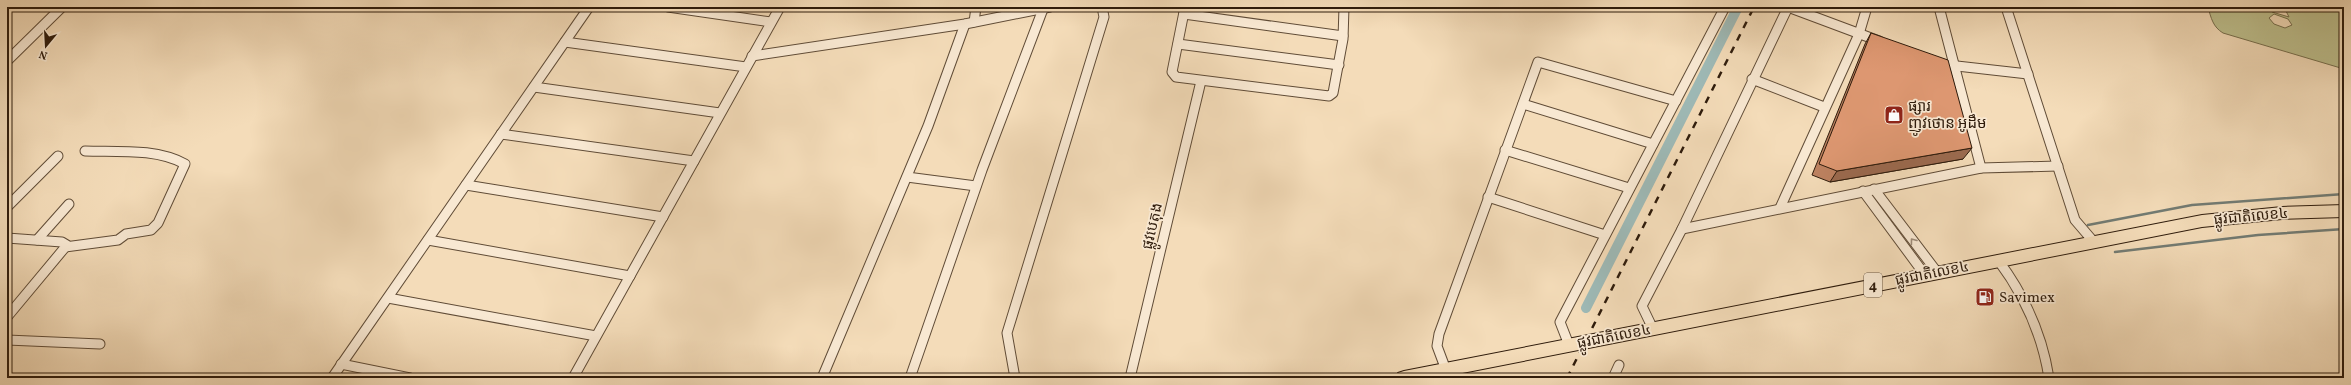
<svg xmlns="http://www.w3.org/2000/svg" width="2351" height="385" font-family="Vollkorn,'Noto Sans Khmer',serif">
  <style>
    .green { fill: #bec08e; stroke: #766e4d; fill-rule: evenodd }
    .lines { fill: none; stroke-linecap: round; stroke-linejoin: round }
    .stream { stroke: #727b73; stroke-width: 2.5 }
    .canal { stroke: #9ebab7; stroke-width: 10 }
    .minor-casing { stroke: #604c37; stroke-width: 11 }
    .highway-casing { stroke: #2f1c0c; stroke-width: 2 }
    .minor { stroke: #f8e8d2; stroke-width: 9 }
    .highway { fill: #f4dcb9; fill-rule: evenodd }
    .rail { stroke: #2f1c0c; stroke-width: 2.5; stroke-dasharray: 7 7; stroke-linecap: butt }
    .wall { fill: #be8261; stroke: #2f1c0c }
    .shaded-wall { fill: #9b6a4f; stroke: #2f1c0c }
    .building { fill: #dd9771; stroke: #2f1c0c }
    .oneway { stroke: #9e8c79 }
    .labels { text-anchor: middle; stroke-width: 3.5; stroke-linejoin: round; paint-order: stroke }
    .shield { fill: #f8e8d2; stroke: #6b5947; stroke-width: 1 }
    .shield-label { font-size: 14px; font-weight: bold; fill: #2f1c0c }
    .poi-label { font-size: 15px; fill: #2f1c0c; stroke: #f8e8d2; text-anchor: start }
    .street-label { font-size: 15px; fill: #2f1c0c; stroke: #f8e8d2 }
  </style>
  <rect width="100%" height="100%" fill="#f4dcb9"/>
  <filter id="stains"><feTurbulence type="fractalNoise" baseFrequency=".005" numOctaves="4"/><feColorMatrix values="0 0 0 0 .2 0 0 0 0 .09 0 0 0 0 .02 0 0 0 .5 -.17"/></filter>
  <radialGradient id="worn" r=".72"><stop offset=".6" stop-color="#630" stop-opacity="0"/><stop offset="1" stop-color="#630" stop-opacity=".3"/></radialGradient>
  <!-- green -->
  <path class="green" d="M2208,7h69l-5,5 17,5 -5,-10h44l16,5v57l-121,-36c-10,-6 -12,-15 -15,-26zM2274,14l14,5 4,6 -7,3 -11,-4 -5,-6z"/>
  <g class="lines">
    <!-- stream -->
    <g class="stream">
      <polyline points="2088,225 2192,205 2344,194"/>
      <polyline points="2115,252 2258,235 2344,229"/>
    </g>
    <!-- canal -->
    <polyline class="canal" points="1586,308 1738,7"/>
    <!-- minor casing -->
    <g class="minor-casing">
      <g id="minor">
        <polyline points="668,7 771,22"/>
        <polyline points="1185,7 1172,72 1176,77 1329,96 1333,93 1343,39 1344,7"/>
        <polyline points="1788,7 1879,41"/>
        <polyline points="2006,7 2075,220 2093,241"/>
        <polyline points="1184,14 1343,36"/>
        <polyline points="974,22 976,7"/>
        <polyline points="565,42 746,67"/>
        <polyline points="1178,44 1339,65"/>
        <polyline points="752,56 965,24 1050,7"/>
        <polyline points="7,61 62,7"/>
        <polyline points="1948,65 2028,74"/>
        <polyline points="1752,79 1824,107"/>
        <polyline points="534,87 720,113"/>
        <polyline points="1523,104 1653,144"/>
        <polyline points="501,134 694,161"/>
        <polyline points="1505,150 1629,188"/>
        <polyline points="1981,168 2058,166"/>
        <polyline points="907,177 976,186"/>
        <polyline points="466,185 663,217"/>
        <polyline points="1874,189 1937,272"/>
        <polyline points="1863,191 1925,275"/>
        <polyline points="1488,197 1605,235"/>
        <polyline points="7,207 58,156"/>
        <polyline points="1780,208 1859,34 1867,7"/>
        <polyline points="1682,229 1981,168 1939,7"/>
        <polyline points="7,238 62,242 67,245 7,317"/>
        <polyline points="37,240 69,204"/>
        <polyline points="428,240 630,276"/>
        <path d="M65,247l53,-7 8,-6 25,-4 7,-7 27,-59c-29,-16 -68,-12 -100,-13"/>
        <path d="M1998,260c27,36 44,73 51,118"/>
        <polyline points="388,298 596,336"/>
        <polyline points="1653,329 1642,306 1682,229 1788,7"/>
        <polyline points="7,340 100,344"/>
        <polyline points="1569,345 1560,322 1725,7"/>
        <polyline points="341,364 410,378"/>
        <polyline points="1446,370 1437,346 1439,334 1538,62 1676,101"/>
        <polyline points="332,378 589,7"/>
        <polyline points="573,378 780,7"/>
        <polyline points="822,378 928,126 965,24"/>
        <polyline points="910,378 982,170 1043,9"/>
        <polyline points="1015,378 1007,333 1104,17 1102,7"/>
        <polyline points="1130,378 1201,81"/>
        <polyline points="1613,378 1619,365"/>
      </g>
    </g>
    <!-- highway casing -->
    <g class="highway-casing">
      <polygon id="highway" points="2344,205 2344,217 2282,219 2202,227 1437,378 1396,378 1398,373 1404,371 2202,215 2282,207"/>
    </g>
    <!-- minor -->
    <use href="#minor" class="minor"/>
    <!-- highway -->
    <use href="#highway" class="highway"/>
    <!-- rail -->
    <polyline class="rail" points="1567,378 1754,7"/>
  </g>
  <!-- wall -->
  <polygon class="wall" points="1871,33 1963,159 1830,182 1812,175 1865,44"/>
  <!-- shaded-wall -->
  <polygon class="shaded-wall" points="1972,148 1963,159 1830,182 1837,171"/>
  <!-- building -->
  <polygon class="building" points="1871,33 1948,60 1972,148 1837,171 1819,164"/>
  <!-- one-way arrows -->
  <defs><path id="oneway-chevron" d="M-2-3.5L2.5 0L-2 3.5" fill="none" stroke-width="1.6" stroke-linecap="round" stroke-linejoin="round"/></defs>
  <use class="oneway" href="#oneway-chevron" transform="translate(1913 241) rotate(-127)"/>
  <!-- icons -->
  <defs>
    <g id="shop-square" transform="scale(1)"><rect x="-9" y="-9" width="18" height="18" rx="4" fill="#8f2418" stroke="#f8e8d2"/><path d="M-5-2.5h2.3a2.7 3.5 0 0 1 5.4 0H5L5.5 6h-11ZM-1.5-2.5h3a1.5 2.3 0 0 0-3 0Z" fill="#fff"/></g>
    <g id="fuel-square" transform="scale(1)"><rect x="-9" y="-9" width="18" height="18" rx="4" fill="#8f2418" stroke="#f8e8d2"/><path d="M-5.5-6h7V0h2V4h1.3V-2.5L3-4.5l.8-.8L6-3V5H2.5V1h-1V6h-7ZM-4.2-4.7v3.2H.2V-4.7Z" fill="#fff"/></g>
  </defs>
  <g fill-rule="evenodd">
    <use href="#shop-square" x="1894" y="115"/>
    <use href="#fuel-square" x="1985" y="297"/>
  </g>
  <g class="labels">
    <!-- shield labels -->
    <rect class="shield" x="1864" y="273" width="18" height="24" rx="3"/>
    <g class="shield-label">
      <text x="1873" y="290">4</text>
    </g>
    <!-- poi labels -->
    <g class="poi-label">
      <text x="1908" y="111">ផ្សារ<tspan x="1908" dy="17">ញូវថោន អូដឹម</tspan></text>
      <text x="1999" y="302">Savimex</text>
    </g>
    <!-- street labels -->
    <g class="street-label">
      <text transform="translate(2251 216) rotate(-5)" y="5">ផ្លូវជាតិលេខ៤</text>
      <text transform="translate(1152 226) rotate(-77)" y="5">ផ្លូវបេតុង</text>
      <text transform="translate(1932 273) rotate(-11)" y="5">ផ្លូវជាតិលេខ៤</text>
      <text transform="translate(1614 336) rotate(-11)" y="5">ផ្លូវជាតិលេខ៤</text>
    </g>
  </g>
  <!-- margin -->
  <rect width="2351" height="385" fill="none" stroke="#f4dcb9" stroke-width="24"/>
  <rect x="8" y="8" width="2335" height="369" fill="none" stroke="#2f1c0c" stroke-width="2"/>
  <rect x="12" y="12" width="2327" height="361" fill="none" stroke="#2f1c0c"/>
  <!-- north arrow -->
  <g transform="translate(46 46) rotate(198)" stroke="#f8e8d2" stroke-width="3" paint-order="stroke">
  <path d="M0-3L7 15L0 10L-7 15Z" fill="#2f1c0c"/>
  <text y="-6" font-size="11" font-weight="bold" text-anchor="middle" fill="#2f1c0c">N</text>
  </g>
  <rect width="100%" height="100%" filter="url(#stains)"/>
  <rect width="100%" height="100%" fill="url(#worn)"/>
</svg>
